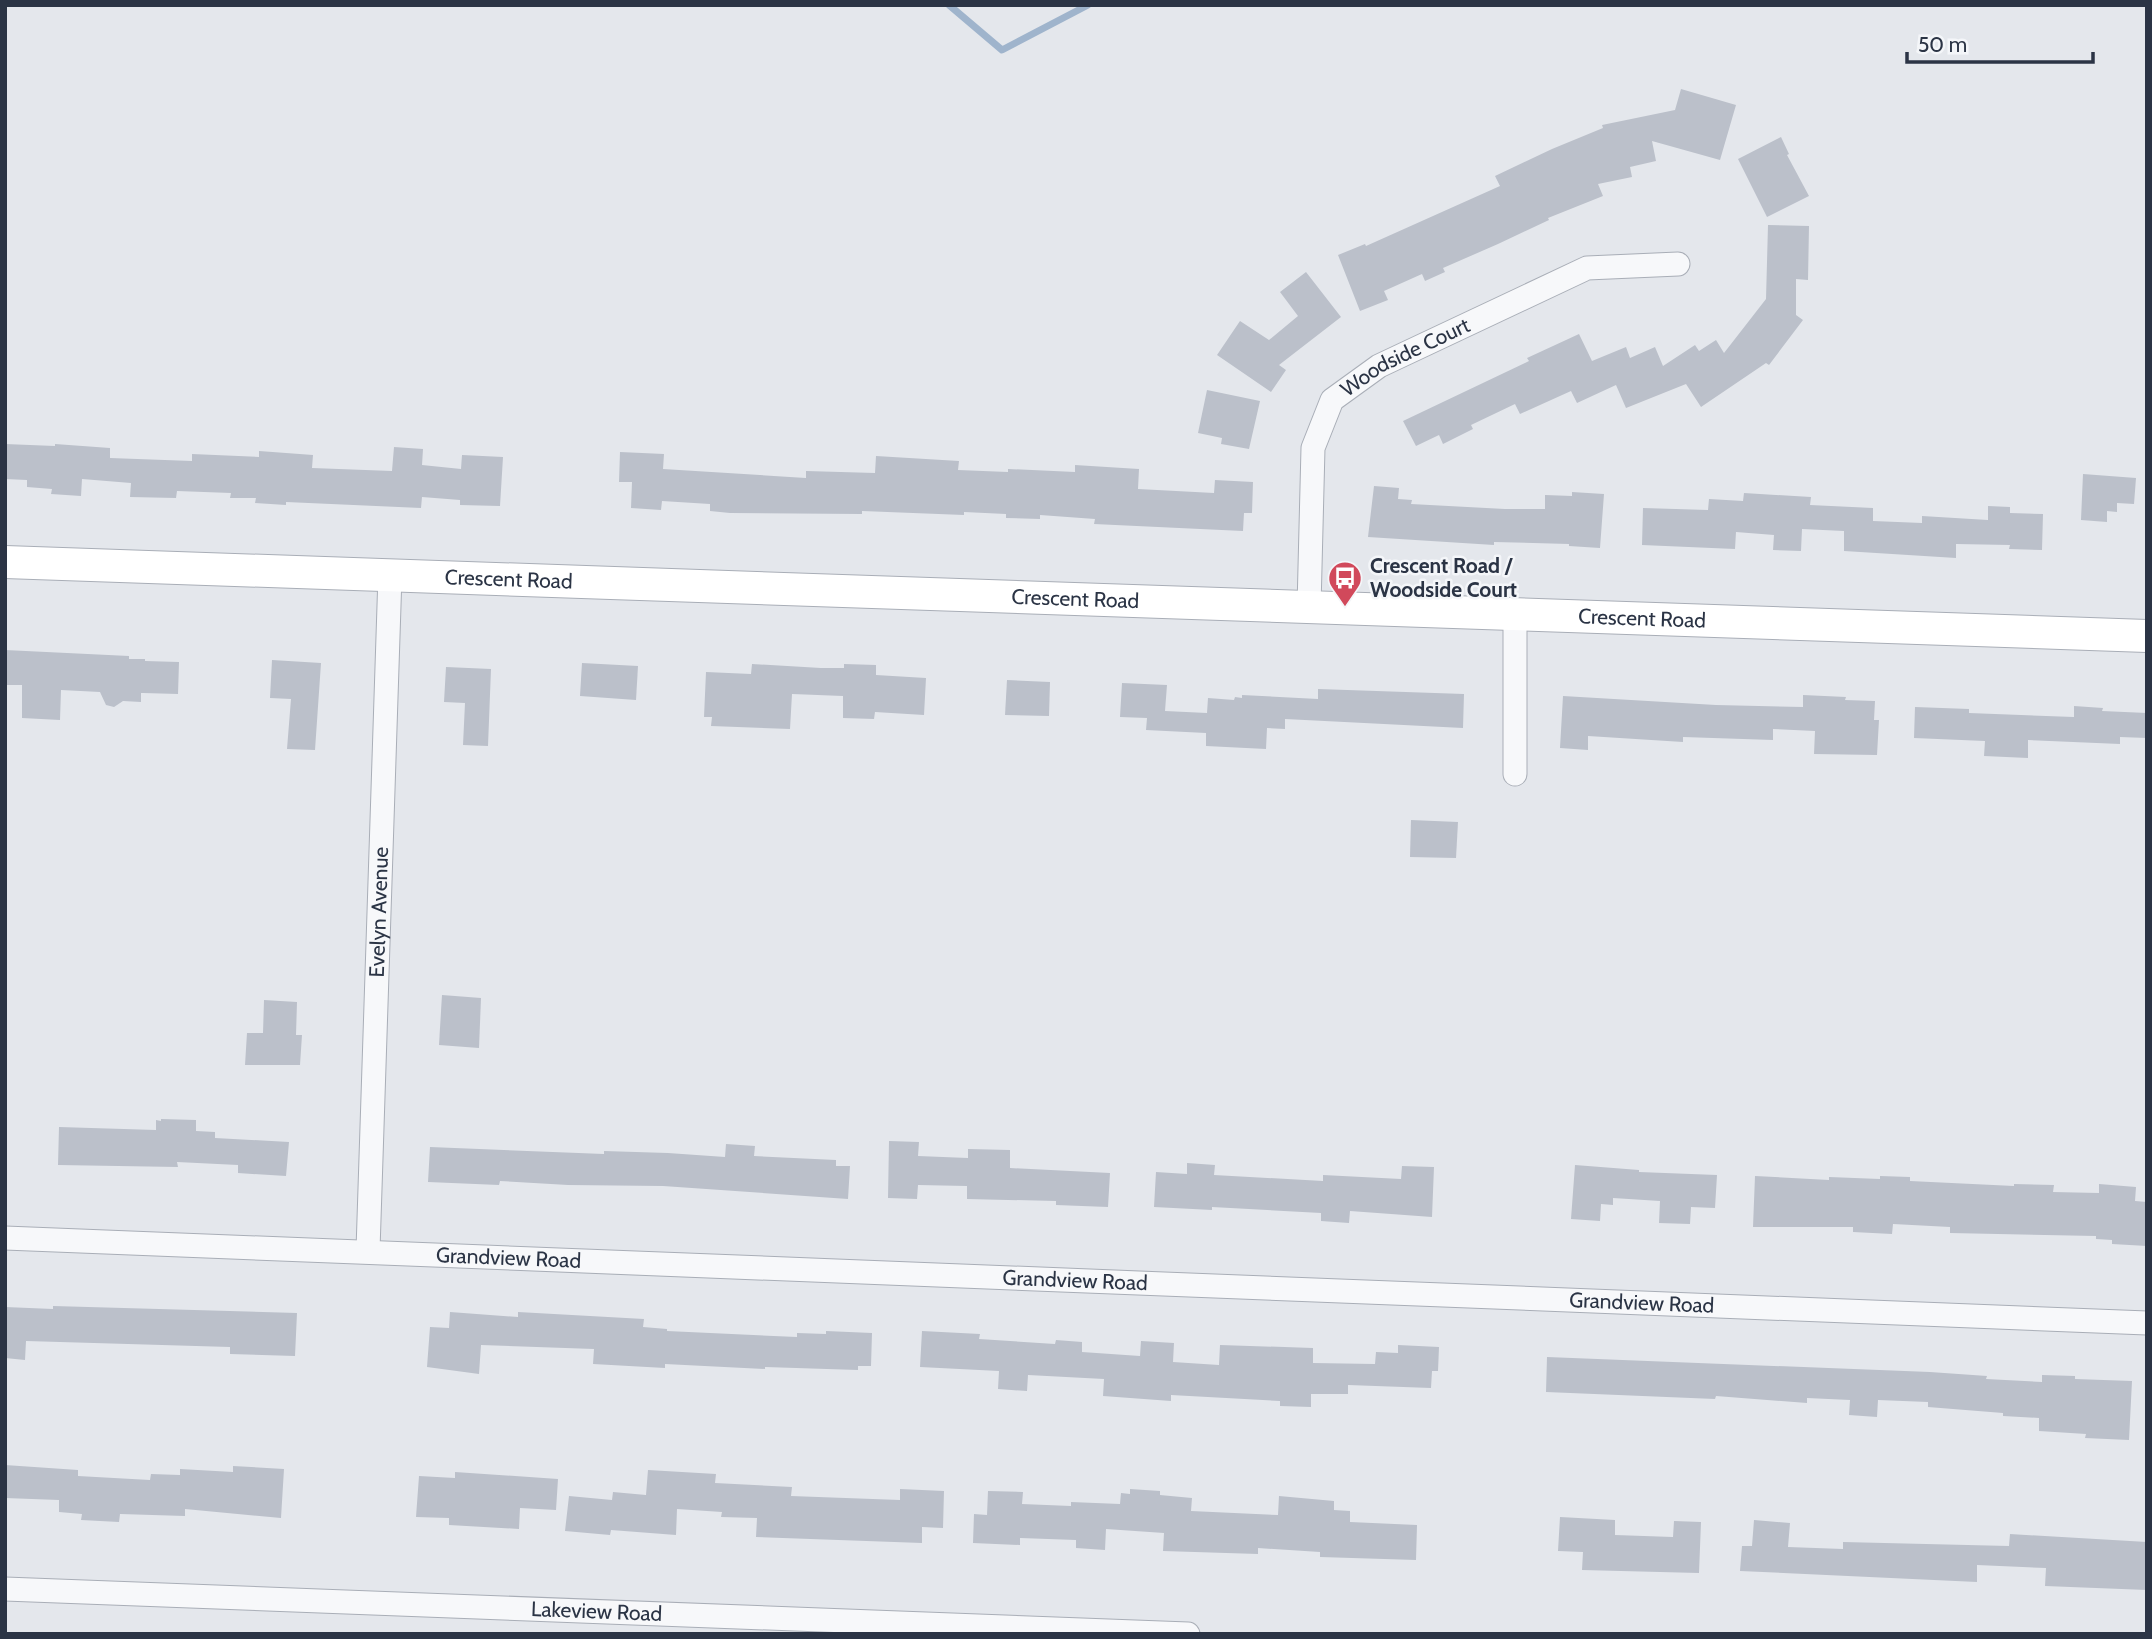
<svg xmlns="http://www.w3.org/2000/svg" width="2152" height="1639" font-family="Cabin,sans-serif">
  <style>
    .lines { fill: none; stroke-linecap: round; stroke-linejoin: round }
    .stream { stroke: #9fb4cc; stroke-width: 7 }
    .building { fill: #bbc0ca }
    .street-casing { stroke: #a9aeb7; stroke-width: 25 }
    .secondary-casing { stroke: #a9aeb7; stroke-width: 34 }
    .street { stroke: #f7f8fa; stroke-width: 23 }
    .secondary { stroke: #fff; stroke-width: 32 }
    .labels { text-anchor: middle; stroke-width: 5; stroke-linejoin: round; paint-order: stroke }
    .street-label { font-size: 21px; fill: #2b3445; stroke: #f4f6f9 }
    .poi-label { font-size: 21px; font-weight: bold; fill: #2b3445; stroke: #f4f6f9; text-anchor: start }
  </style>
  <rect width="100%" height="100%" fill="#e4e7ec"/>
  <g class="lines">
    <!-- stream -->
    <polyline class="stream" points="949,5 1002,50 1088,5"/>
  </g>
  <!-- building -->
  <g class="building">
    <polygon points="1681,89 1736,105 1720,160 1652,141 1656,161 1630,167 1632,177 1598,184 1603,196 1548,218 1549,220 1498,244 1443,268 1445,272 1425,281 1422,274 1384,291 1388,300 1360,311 1338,255 1365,244 1366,246 1500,186 1495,176 1552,149 1603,128 1602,125 1675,110"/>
    <polygon points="1781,137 1789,154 1787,155 1809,196 1767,217 1738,159"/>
    <polygon points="1768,225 1809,226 1808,280 1796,279 1796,315 1803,320 1769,365 1766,363 1701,407 1686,384 1626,408 1616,385 1577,403 1571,391 1520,414 1515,404 1471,425 1473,429 1443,444 1439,435 1416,446 1403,421 1529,361 1527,358 1579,334 1592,361 1626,347 1630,358 1655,347 1663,366 1695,345 1699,351 1716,340 1724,353 1766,299"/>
    <polygon points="1306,272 1341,317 1279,365 1286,370 1271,392 1217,355 1240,321 1269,340 1298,316 1280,292"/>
    <polygon points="1207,390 1260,401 1249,449 1221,444 1222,438 1198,433"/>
    <polygon points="5,444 55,446 55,444 110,448 110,458 192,461 192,454 259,457 259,451 313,455 312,468 392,471 394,447 423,449 422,465 461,469 462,455 503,457 500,506 460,505 460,500 422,497 421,508 286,502 286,505 255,503 256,498 230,498 231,493 177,491 176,498 130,497 131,483 82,479 81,496 51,494 52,489 27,487 27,480 5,479"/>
    <polygon points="620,452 664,454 663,469 806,478 806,471 875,473 876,456 959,461 958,470 1008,472 1008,469 1075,472 1075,465 1139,469 1138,489 1214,493 1215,480 1253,482 1252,513 1244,513 1243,531 1094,524 1095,519 1040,515 1040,519 1006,518 1006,514 964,512 964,515 862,511 862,514 730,513 710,511 710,504 662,501 661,510 631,508 632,482 619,482"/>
    <polygon points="2083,474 2136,478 2134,504 2117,503 2117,512 2107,511 2107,522 2081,520"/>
    <polygon points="1374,486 1399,488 1398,499 1412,500 1411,504 1505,509 1545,509 1545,495 1572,496 1572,492 1604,494 1600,548 1569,546 1569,544 1494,542 1494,545 1368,537"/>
    <polygon points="1744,493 1811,497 1810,505 1873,508 1873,521 1922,523 1922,516 1988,520 1988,506 2010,507 2010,513 2043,514 2042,550 2009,549 2010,545 1956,544 1956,558 1844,551 1844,531 1802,529 1801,551 1773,550 1774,535 1736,532 1735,549 1642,545 1643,508 1708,510 1709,499 1743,501"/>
    <polygon points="5,650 129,656 129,659 145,659 145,661 179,662 178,694 143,693 141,693 141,702 123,701 114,707 106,705 100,692 61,690 60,720 22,718 22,685 5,685"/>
    <polygon points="272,660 321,663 315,750 287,749 291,699 270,698"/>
    <polygon points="582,663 638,666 636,700 580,696"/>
    <polygon points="752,664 821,668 844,668 844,664 876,665 876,675 926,678 924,715 875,712 874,719 843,718 843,696 792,694 790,729 711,726 712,717 704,717 706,672 751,674"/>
    <polygon points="446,667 491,669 488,746 463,745 465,703 444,702"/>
    <polygon points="1007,680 1050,682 1049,716 1005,715"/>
    <polygon points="1122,683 1167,685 1165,711 1207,713 1208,698 1234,700 1235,697 1242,698 1242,695 1318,699 1318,689 1464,694 1463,728 1285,719 1285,729 1267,728 1266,749 1206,746 1206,733 1146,730 1147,718 1120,717"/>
    <polygon points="1803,695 1846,697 1845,700 1875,701 1874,720 1879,720 1877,755 1814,754 1815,731 1773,729 1773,740 1683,737 1683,742 1588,736 1588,750 1560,748 1563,696 1716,705 1803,707"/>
    <polygon points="2074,706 2103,708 2102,711 2147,713 2147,738 2120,737 2120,744 2028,740 2028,758 1984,756 1985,741 1914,738 1915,707 1969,709 1969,713 2074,717"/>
    <polygon points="1411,820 1458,822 1456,858 1410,857"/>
    <polygon points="442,995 481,998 479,1048 439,1045"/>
    <polygon points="264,1000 297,1002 296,1035 302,1035 300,1065 245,1065 247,1033 263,1033"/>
    <polygon points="161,1119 196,1120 196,1131 215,1132 215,1138 289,1142 286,1176 238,1173 238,1165 177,1162 178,1167 58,1165 59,1127 156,1130 156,1120 161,1121"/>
    <polygon points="889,1141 919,1142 918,1156 968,1158 968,1149 1010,1150 1010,1168 1110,1173 1108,1207 1056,1205 1056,1201 967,1199 967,1186 918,1185 917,1199 888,1198"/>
    <polygon points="726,1144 755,1146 754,1156 836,1160 836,1166 850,1166 848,1199 663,1186 568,1185 500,1181 499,1185 428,1182 430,1147 604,1154 604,1151 668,1153 725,1157"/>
    <polygon points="1187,1163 1215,1165 1214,1175 1323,1181 1323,1175 1401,1179 1402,1166 1434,1167 1432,1217 1350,1211 1349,1223 1321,1221 1321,1213 1212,1207 1212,1210 1154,1207 1156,1172 1187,1174"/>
    <polygon points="1575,1165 1639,1170 1639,1172 1717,1175 1715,1208 1691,1207 1690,1224 1659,1223 1660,1201 1613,1198 1613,1205 1601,1204 1600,1221 1571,1219"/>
    <polygon points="1755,1176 1829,1180 1829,1177 1880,1179 1880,1176 1910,1177 1910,1181 2014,1186 2014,1184 2054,1185 2053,1192 2099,1193 2099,1184 2136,1187 2135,1201 2147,1202 2147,1246 2112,1244 2112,1240 2096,1239 2096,1236 1950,1233 1950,1227 1893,1224 1892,1234 1853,1232 1853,1227 1753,1227"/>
    <polygon points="53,1306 297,1313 295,1356 230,1354 230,1347 26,1341 25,1360 5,1358 5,1307 53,1309"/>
    <polygon points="450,1312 518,1317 518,1312 644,1319 643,1327 667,1329 667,1331 797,1337 797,1333 826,1334 826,1331 872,1333 871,1366 858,1366 858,1370 765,1367 765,1369 665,1364 665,1368 593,1364 594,1349 481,1345 479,1374 427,1367 430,1327 449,1328"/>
    <polygon points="922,1331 980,1334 979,1339 1055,1344 1056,1340 1082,1342 1082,1352 1140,1356 1141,1341 1174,1343 1173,1362 1219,1365 1220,1345 1313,1348 1313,1363 1375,1364 1376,1352 1398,1353 1398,1345 1439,1347 1438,1371 1432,1371 1431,1388 1348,1385 1348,1394 1311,1394 1311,1407 1280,1406 1280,1401 1171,1395 1171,1401 1103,1396 1104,1379 1028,1375 1027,1391 998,1389 999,1371 920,1367"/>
    <polygon points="1547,1357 1930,1372 1987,1376 1986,1379 2042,1382 2042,1375 2075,1376 2075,1379 2132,1381 2129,1440 2085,1438 2086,1434 2039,1431 2039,1418 2003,1416 2003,1413 1928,1407 1928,1402 1878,1400 1877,1417 1849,1415 1850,1400 1807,1398 1807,1403 1716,1396 1715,1399 1546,1392"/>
    <polygon points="5,1465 78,1470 78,1476 150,1480 151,1474 180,1475 180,1469 233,1472 233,1466 284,1469 281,1518 185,1509 185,1516 120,1514 119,1522 81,1520 82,1514 59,1512 59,1500 5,1498"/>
    <polygon points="648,1470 716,1474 715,1483 792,1487 791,1496 900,1500 900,1489 944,1491 943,1528 922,1527 922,1543 756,1537 757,1518 721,1517 722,1512 677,1509 676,1535 611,1530 610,1535 565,1531 569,1496 612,1500 613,1492 646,1495"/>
    <polygon points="455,1472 558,1479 556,1510 520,1508 519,1529 449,1525 449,1518 416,1517 419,1476 455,1478"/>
    <polygon points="1130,1489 1160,1491 1160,1495 1192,1498 1191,1511 1278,1515 1279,1496 1334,1501 1334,1510 1350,1511 1350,1522 1417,1525 1416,1560 1320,1557 1320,1552 1258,1548 1258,1554 1163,1551 1164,1533 1106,1529 1105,1550 1076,1548 1076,1540 1020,1538 1020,1545 973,1543 974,1514 987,1515 988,1491 1023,1492 1022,1504 1071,1506 1071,1502 1120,1504 1121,1493 1130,1494"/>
    <polygon points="1560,1517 1615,1520 1615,1535 1673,1537 1674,1521 1701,1522 1699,1573 1582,1570 1583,1552 1558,1551"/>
    <polygon points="1754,1520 1790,1523 1788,1547 1843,1549 1843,1542 2009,1546 2010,1534 2147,1542 2147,1590 2045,1586 2046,1568 1977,1565 1977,1582 1740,1571 1742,1546 1752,1546"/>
  </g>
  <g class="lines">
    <!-- street casing -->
    <g class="street-casing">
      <g id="street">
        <path id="s1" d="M1309,607l4,-159 19,-48 47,-34 208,-98 91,-4"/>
        <polyline points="1515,774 1515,614"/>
        <path id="s2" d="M5,1238l2142,85"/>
        <path id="s3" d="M368,1250l22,-675"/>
        <path id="s4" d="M5,1589l1183,45"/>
      </g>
    </g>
    <!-- secondary casing -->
    <g class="secondary-casing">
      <g id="secondary">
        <path id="s5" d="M5,562l2142,74"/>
      </g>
    </g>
    <!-- street -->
    <use href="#street" class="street"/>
    <!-- secondary -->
    <use href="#secondary" class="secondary"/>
  </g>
  <!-- icons -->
  <defs>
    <g id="bus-pin" transform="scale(1.75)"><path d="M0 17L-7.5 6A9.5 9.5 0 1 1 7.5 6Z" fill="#d1495b" stroke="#f4f6f9"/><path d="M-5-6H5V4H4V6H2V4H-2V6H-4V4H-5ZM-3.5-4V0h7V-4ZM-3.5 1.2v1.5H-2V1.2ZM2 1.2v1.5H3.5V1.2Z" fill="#fff"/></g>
  </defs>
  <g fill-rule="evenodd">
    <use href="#bus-pin" x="1345" y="578"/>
  </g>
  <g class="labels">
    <!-- street labels -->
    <g class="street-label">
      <text dy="7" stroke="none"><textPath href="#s1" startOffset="296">Woodside Court</textPath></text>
      <text dy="7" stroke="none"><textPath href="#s5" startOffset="504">Crescent Road</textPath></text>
      <text dy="7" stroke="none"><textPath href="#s5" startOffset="1071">Crescent Road</textPath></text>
      <text dy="7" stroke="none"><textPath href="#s5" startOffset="1638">Crescent Road</textPath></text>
      <text dy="7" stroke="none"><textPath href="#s3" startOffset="338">Evelyn Avenue</textPath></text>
      <text dy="7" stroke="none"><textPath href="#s2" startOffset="504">Grandview Road</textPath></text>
      <text dy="7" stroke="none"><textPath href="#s2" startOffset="1071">Grandview Road</textPath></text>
      <text dy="7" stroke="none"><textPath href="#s2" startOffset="1638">Grandview Road</textPath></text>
      <text dy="7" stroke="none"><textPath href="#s4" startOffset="592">Lakeview Road</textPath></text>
    </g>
    <!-- poi labels -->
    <g class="poi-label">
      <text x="1370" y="573">Crescent Road /<tspan x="1370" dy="24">Woodside Court</tspan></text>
    </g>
  </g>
  <!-- border -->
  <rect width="2152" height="1639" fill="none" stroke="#2b3445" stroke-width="14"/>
  <!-- scale -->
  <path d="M1907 52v10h186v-10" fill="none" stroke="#2b3445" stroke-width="3.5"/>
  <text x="1918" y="52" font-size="21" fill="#2b3445" stroke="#f4f6f9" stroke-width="5" paint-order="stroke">50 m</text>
</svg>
